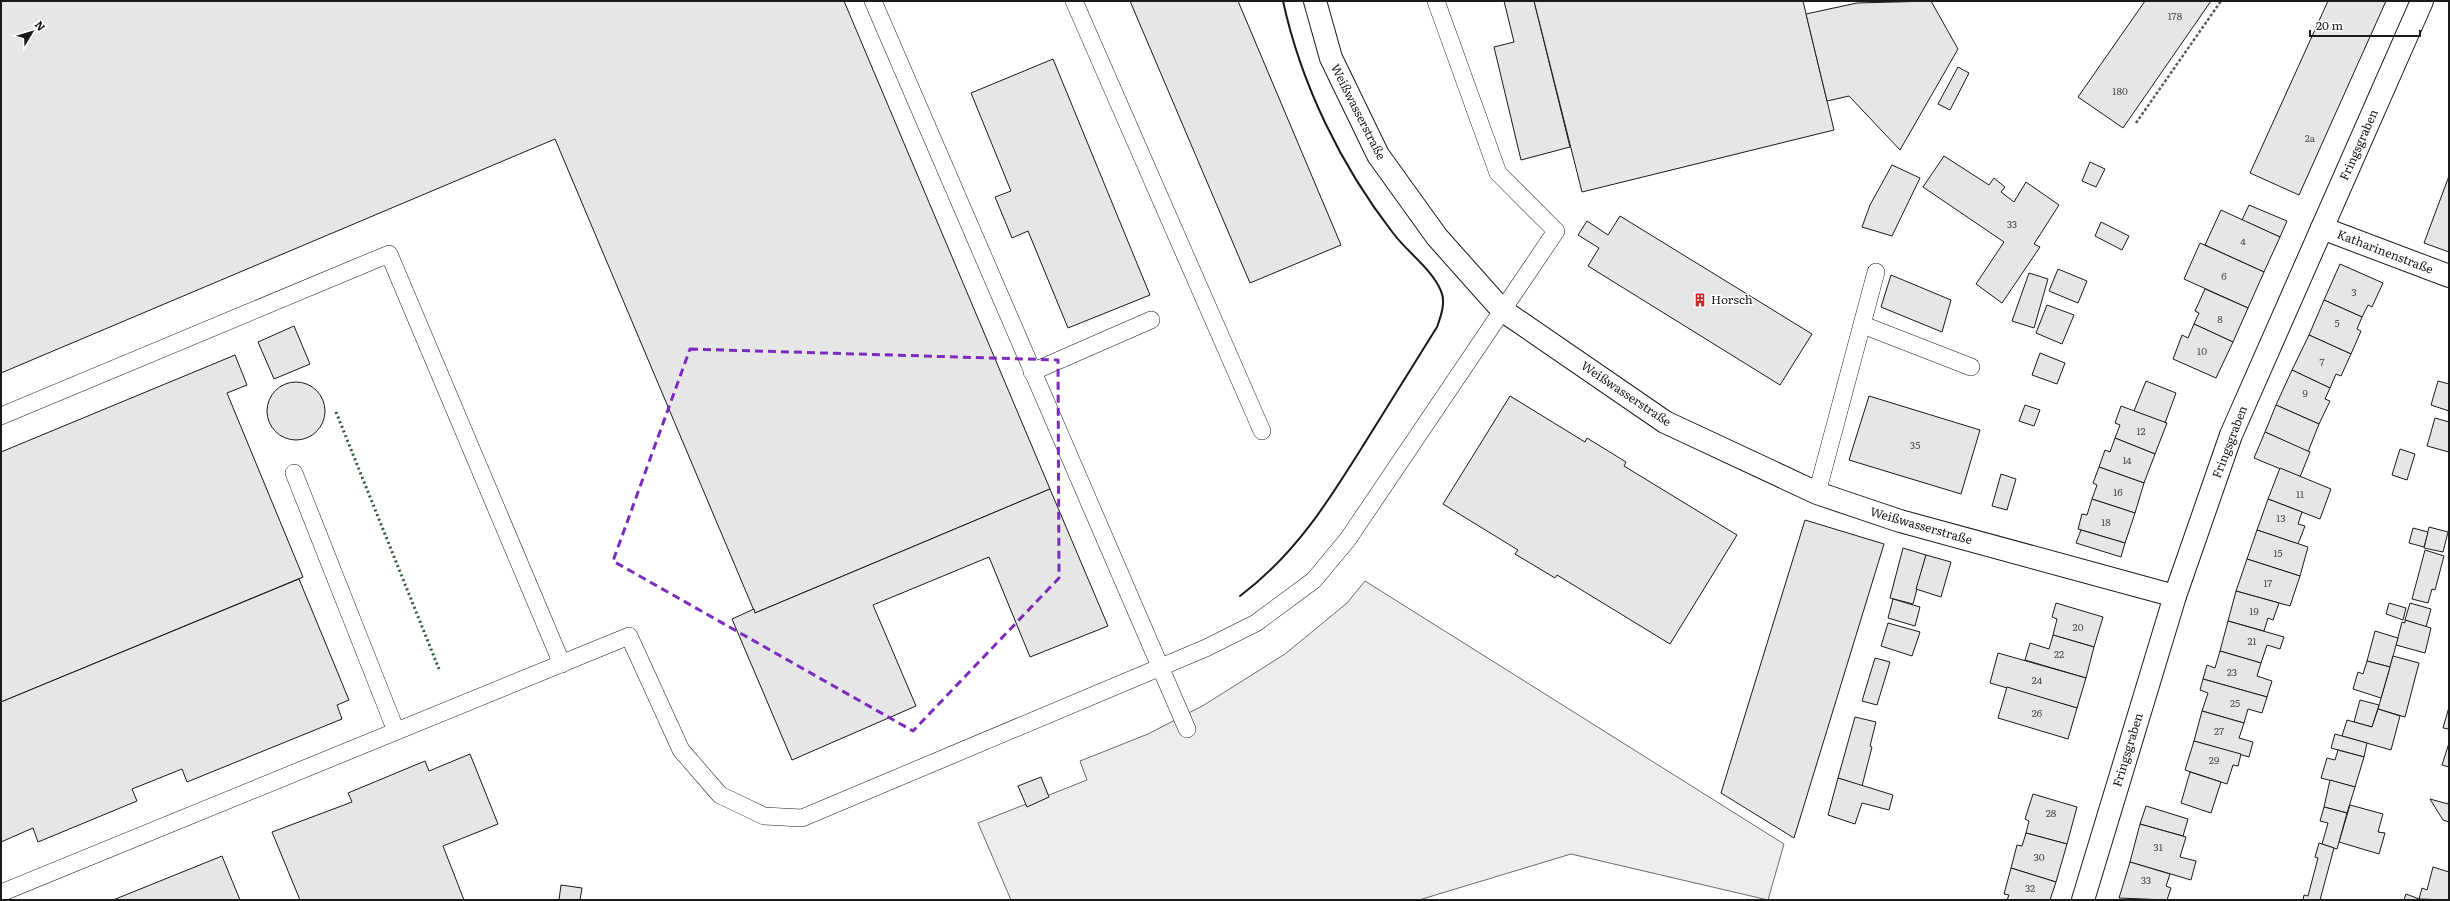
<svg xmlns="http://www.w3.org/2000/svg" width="2450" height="901" font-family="Literata,serif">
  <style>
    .built { fill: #ededed; stroke: #6a6a6a }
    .building { fill: #e6e6e6; stroke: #1a1a1a }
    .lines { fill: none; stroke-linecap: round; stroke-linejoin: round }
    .service-casing { stroke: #1a1a1a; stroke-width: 18 }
    .minor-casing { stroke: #1a1a1a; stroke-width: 24 }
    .path { stroke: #5f5f5f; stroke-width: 2.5; stroke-dasharray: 3 2; stroke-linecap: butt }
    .service { stroke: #fff; stroke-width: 17 }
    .minor { stroke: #fff; stroke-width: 22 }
    .hedge { stroke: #2b5a34; stroke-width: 3; stroke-dasharray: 2 3; stroke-linecap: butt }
    .wall { stroke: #1a1a1a; stroke-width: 2 }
    .marked { fill: none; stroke: #7b2cbf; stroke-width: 3; stroke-dasharray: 8 5; stroke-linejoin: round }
    .labels { text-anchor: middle; stroke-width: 3; stroke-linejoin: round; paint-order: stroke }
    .number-label { font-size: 10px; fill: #4d4d4d }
    .street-label { font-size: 12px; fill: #1a1a1a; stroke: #fff }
    .poi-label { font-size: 12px; fill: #1a1a1a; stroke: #fff; text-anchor: start }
  </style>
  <rect width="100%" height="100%" fill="#fff"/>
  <!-- built -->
  <polygon class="built" points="1365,581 1784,844 1768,900 1571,854 1419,900 1011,900 978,823 1087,780 1080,761 1148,734 1204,705 1285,654 1347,603"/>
  <!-- building -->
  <g class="building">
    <polygon points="1,1 844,1 1050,489 755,613 555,139 1,373"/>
    <polygon points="1130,1 1238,1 1341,245 1250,283"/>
    <polygon points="1504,1 1534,1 1570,147 1521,160 1494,47 1514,42"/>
    <polygon points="1534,1 1803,1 1834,130 1582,192"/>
    <polygon points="1931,1 1958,49 1900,150 1849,96 1827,101 1806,14 1857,3"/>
    <polygon points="2145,1 2211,1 2123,128 2078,97"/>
    <polygon points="2328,1 2386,1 2299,195 2250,173"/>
    <polygon points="1053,59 1150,295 1068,328 1028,231 1012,238 995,197 1011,191 971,93"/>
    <polygon points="1958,67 1969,73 1950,110 1938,104"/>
    <polygon points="1944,156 1989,185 1994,178 2005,187 2001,192 2014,202 2026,182 2059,205 2034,244 2040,247 2002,303 1976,284 2004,242 1923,187"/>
    <polygon points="2090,162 2105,169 2096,187 2082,181"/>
    <polygon points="1892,165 1920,178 1892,236 1862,227 1870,205"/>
    <polygon points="2449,176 2449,252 2424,243"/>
    <polygon points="2249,205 2287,221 2280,237 2242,220"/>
    <polygon points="2221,210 2280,237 2264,272 2205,245"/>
    <polygon points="1620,216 1812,334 1780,385 1588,266 1599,248 1578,235 1587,221 1608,235"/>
    <polygon points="2101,222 2129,236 2122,250 2095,236"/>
    <polygon points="2200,243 2264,272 2248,308 2184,279"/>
    <polygon points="2340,264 2383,283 2372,307 2368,305 2362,317 2324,300"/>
    <polygon points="2058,269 2087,281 2078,303 2049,291"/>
    <polygon points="2029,273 2048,279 2034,328 2012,321"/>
    <polygon points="1891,275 1951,300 1942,332 1881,307"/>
    <polygon points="2205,289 2248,308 2233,342 2194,324 2199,313 2195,311"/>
    <polygon points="2324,300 2362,317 2357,329 2361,331 2351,354 2309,335"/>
    <polygon points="2047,305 2074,315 2062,344 2036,333"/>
    <polygon points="2194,324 2233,342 2216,378 2173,359 2182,335 2188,338"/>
    <polygon points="294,326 310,364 274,379 258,342"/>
    <polygon points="2309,335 2351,354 2341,376 2336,374 2330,388 2292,370"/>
    <polygon points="2040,353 2065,363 2057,384 2032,375"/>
    <polygon points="235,355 247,385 227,393 303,577 1,702 1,452"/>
    <polygon points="2292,370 2330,388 2325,399 2330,401 2319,424 2276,405"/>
    <polygon points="2146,381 2176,393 2165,423 2134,411"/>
    <polygon points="2438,381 2449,384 2449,411 2431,405"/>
    <circle cx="296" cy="411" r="29"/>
    <polygon points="1510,396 1585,442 1587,438 1626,462 1624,466 1737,535 1670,644 1557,575 1555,578 1515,554 1518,550 1443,504"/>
    <polygon points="1869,396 1980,430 1961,494 1849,460"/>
    <polygon points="2025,405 2040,410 2034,426 2019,421"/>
    <polygon points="2276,405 2319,424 2308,452 2265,432"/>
    <polygon points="2121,406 2167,423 2155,454 2115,438 2120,425 2115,423"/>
    <polygon points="2435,418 2449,422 2449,452 2427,446"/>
    <polygon points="2265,432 2310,452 2300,477 2254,458"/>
    <polygon points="2115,438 2155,454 2144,483 2099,467 2105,450 2110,452"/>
    <polygon points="2400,449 2415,454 2407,480 2392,475"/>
    <polygon points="2099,467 2144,483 2135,513 2092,499 2097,485 2093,483"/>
    <polygon points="2280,468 2331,489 2320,519 2268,499"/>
    <polygon points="2001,474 2016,479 2007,510 1992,506"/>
    <polygon points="1050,489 1108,626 1030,657 989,557 873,605 916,706 792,760 732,619 754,609 755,613"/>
    <polygon points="2092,499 2135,513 2125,543 2078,529 2082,514 2087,515"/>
    <polygon points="2268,499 2302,512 2298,524 2305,526 2298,544 2257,530"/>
    <polygon points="1805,520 1884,544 1794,838 1721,793"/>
    <polygon points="2429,527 2448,532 2443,552 2424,548"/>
    <polygon points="2413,528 2428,532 2424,547 2409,543"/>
    <polygon points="2081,530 2125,543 2121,557 2076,543"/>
    <polygon points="2257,530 2308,547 2300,576 2247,559"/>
    <polygon points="1903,548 1926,555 1913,604 1890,598"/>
    <polygon points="2425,550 2444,556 2435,590 2432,589 2428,603 2412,599"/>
    <polygon points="1926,555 1951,562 1941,597 1916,589"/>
    <polygon points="2247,559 2300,576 2290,606 2236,591"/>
    <polygon points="299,579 349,700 337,705 342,719 187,782 182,769 132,789 137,801 38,842 33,828 1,842 1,702"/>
    <polygon points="2236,591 2279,603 2273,620 2268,618 2264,631 2228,621"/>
    <polygon points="1893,599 1920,607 1915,626 1888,618"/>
    <polygon points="2056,603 2103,617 2094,647 2053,635 2057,619 2052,617"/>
    <polygon points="2389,603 2406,608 2403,620 2386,614"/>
    <polygon points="2410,603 2431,609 2426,627 2405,620"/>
    <polygon points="2405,620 2431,628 2425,653 2396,645 2402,622 2405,623"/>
    <polygon points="2228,621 2284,637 2280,649 2267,645 2261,663 2220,651"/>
    <polygon points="1888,623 1920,632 1912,656 1881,646"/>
    <polygon points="2375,631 2398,638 2390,667 2367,661"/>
    <polygon points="2053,635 2094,647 2086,678 2025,660 2030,643 2049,649"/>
    <polygon points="2220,651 2261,663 2257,676 2272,681 2267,697 2203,679 2207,665 2215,668"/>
    <polygon points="1998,653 2086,678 2077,708 1990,683"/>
    <polygon points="2393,656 2419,663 2405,717 2378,709"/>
    <polygon points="1875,658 1890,662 1877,705 1862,701"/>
    <polygon points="2367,661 2390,667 2381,698 2353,689 2358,672 2363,674"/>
    <polygon points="2203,679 2267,697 2262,713 2248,709 2244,723 2202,711 2208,693 2200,690"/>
    <polygon points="2007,687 2077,708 2068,739 1998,718"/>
    <polygon points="2360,700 2379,705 2372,727 2354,722"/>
    <polygon points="2449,707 2449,729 2443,728"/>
    <polygon points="2378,709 2400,716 2391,750 2342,736 2347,720 2372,727"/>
    <polygon points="2202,711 2244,723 2239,738 2253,742 2249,757 2194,741"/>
    <polygon points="1855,717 1876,722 1870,746 1872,747 1862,786 1838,778"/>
    <polygon points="2335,734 2367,743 2364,757 2331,748"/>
    <polygon points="2194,741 2241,754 2238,766 2233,765 2227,784 2185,770"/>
    <polygon points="2449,743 2449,767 2442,765"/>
    <polygon points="2338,750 2364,757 2355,787 2321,778 2327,758 2335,760"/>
    <polygon points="470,754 498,824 443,846 464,900 300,900 272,832 352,802 348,793 425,761 429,771"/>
    <polygon points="2190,772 2221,782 2211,813 2181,803"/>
    <polygon points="1041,777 1049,797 1027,807 1018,786"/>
    <polygon points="1838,778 1893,795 1889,810 1862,803 1855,824 1828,815"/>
    <polygon points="2330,780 2355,787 2347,813 2324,807"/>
    <polygon points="2033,794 2077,807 2067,844 2026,833 2029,821 2025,819"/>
    <polygon points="2430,799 2448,804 2449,800 2449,822 2443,820"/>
    <polygon points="2350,805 2383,814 2378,832 2385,833 2379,854 2339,842"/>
    <polygon points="2146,806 2188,819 2183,836 2140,824"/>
    <polygon points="2324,807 2347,813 2337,849 2322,844 2328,823 2320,821"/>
    <polygon points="2140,824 2186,837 2180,857 2196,861 2191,880 2130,862"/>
    <polygon points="2026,833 2067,844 2056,882 2011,868 2017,845 2022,846"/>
    <polygon points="2319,843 2334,848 2320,900 2303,900 2304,895 2308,896 2318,858 2315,857"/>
    <polygon points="222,856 240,900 113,900"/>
    <polygon points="2130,862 2170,874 2166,886 2171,888 2167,900 2119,898"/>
    <polygon points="2433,867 2449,872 2449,900 2419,899 2422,888 2427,890"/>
    <polygon points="2011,868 2056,882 2050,900 2007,900 2009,895 2004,894"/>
    <polygon points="561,885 582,888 580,900 559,900"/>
    <polygon points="2406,894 2422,900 2404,900"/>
  </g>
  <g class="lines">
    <!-- service casing -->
    <g class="service-casing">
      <g id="service">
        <polyline points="873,1 1187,729"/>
        <polyline points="1074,1 1262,431"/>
        <polyline points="1863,325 1971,367"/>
        <polyline points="1032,372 1151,320"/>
        <polyline points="1,416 389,254 562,664"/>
        <polyline points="294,473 396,731"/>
        <polyline points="1817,493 1876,272"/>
        <polyline points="1,893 629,636 681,750 720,795 764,816 802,818 1206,648 1256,623 1314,580 1348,539 1556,231 1498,173 1436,1"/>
      </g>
    </g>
    <!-- minor casing -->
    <g class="minor-casing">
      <g id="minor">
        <polyline points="1315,1 1331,58 1378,155 1437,237 1502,310 1665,422 1817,493 1900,521 2175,596"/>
        <polyline points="2322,228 2449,276"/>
        <polyline points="2083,900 2175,596 2231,435 2422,1"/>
      </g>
    </g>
    <!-- path -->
    <polyline class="path" points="2136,123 2221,1"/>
    <!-- service -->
    <use href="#service" class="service"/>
    <!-- minor -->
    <use href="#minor" class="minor"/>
    <!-- hedge -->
    <polyline class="hedge" points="336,412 439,669"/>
    <!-- wall -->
    <path class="wall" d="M1240,596c56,-42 90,-97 126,-155 24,-38 47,-76 71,-114 4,-11 9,-25 4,-36 -9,-22 -34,-39 -48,-58 -52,-67 -92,-149 -110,-232"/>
  </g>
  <!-- marked area -->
  <path class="marked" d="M690,349l368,11 1,218 -146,153 -300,-170z"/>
  <!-- icons -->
  <defs>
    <g id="building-bare" transform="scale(1.08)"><path d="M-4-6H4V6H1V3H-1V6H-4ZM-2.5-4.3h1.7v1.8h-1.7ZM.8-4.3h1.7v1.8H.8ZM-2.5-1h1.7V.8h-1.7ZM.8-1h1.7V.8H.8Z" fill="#c62828" stroke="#fff" stroke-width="2.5" paint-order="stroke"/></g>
  </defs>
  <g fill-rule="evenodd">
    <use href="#building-bare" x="1700" y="300"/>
  </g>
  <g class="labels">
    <!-- number labels -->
    <g class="number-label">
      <text x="2175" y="20">178</text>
      <text x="2120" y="95">180</text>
      <text x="2310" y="142">2a</text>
      <text x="2012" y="228">33</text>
      <text x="2243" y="245">4</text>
      <text x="2224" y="280">6</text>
      <text x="2354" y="296">3</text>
      <text x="2220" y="323">8</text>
      <text x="2337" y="327">5</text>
      <text x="2202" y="355">10</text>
      <text x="2322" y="366">7</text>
      <text x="2305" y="397">9</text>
      <text x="2141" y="435">12</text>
      <text x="1915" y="449">35</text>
      <text x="2127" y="464">14</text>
      <text x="2118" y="496">16</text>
      <text x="2300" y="498">11</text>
      <text x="2281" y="522">13</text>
      <text x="2106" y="526">18</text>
      <text x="2278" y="557">15</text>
      <text x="2268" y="587">17</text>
      <text x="2254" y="615">19</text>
      <text x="2078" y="631">20</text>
      <text x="2252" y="645">21</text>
      <text x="2059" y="658">22</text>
      <text x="2232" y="676">23</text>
      <text x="2037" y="684">24</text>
      <text x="2235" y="707">25</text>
      <text x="2037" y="717">26</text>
      <text x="2219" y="735">27</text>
      <text x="2214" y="764">29</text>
      <text x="2051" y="817">28</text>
      <text x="2158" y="851">31</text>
      <text x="2039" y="861">30</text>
      <text x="2146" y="884">33</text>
      <text x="2030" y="892">32</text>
    </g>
    <!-- street labels -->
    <g class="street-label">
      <text transform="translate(1358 112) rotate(63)" y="4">Weißwasserstraße</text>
      <text transform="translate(2359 145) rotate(-66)" y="4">Fringsgraben</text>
      <text transform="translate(2385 252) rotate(21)" y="4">Katharinenstraße</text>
      <text transform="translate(1626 394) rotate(34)" y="4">Weißwasserstraße</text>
      <text transform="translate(2230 442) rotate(-69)" y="4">Fringsgraben</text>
      <text transform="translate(1921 526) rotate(16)" y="4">Weißwasserstraße</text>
      <text transform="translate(2128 750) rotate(-73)" y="4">Fringsgraben</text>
    </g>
    <!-- poi labels -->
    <g class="poi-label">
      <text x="1711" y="304">Horsch</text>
    </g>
  </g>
  <!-- border -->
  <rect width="2450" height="901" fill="none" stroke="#1a1a1a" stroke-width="4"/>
  <!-- north arrow -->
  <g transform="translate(32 32) rotate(52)" stroke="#ffffff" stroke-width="3" paint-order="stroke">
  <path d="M0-3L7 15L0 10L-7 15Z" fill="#1a1a1a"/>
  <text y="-6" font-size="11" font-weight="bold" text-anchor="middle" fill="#1a1a1a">N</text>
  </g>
  <!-- scale -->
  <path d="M2310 30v6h110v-6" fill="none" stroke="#1a1a1a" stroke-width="2"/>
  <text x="2316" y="30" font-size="12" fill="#1a1a1a" stroke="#ffffff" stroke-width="3" paint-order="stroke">20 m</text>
</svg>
